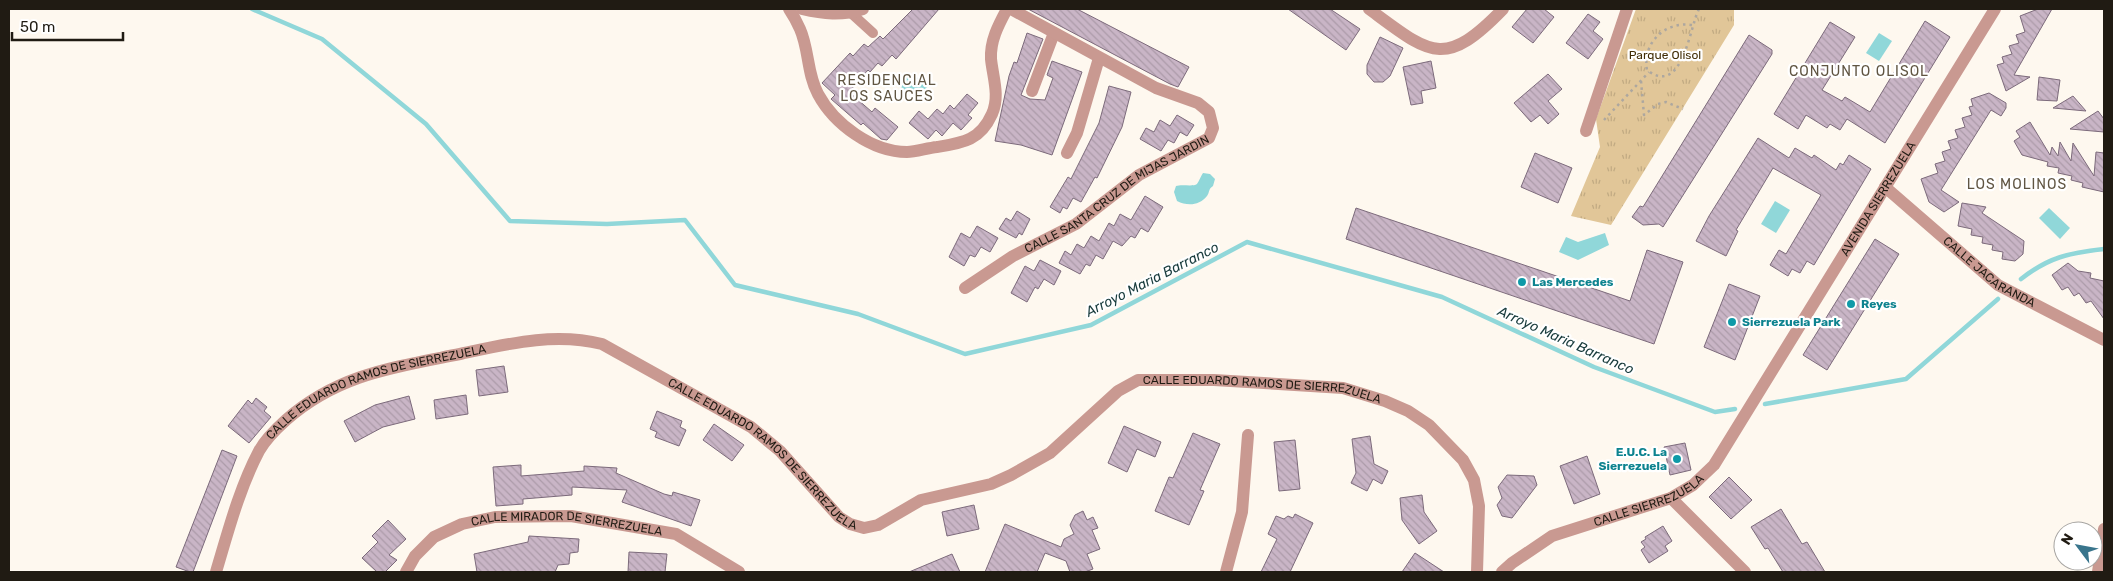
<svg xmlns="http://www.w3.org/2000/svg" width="2113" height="581" font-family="Rubik,sans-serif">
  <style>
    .park { fill: url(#park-tufts) }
    .water { fill: #90d7d9 }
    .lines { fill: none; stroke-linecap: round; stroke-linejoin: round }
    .stream { stroke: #90d7d9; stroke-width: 4.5 }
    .building { fill: url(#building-back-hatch); stroke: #7c6a7b }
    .path { stroke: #ada79f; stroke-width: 2.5; stroke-dasharray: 2.5 4; stroke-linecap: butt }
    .pedestrian { stroke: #c99991; stroke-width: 10 }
    .minor { stroke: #c99991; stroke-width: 12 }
    .culture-dot { fill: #0f9aa8; stroke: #fff; stroke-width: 2 }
    .labels { text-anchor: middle; stroke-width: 4.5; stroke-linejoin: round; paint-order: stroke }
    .park-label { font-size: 12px; fill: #412d05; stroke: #fff }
    .street-label { font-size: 12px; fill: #201b13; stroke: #fff }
    .culture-label { font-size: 12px; font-weight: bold; fill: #0d838f; stroke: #fff; text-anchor: start }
    .neighbourhood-label { font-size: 14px; letter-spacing: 1px; fill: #605542; stroke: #fff }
    .water-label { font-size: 14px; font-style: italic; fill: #183b3c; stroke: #fff }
  </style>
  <defs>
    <pattern id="park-tufts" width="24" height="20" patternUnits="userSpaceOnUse" patternTransform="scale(1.25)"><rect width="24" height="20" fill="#e1c698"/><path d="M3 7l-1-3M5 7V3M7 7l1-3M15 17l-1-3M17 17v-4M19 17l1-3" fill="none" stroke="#c1aa82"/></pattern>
    <pattern id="building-back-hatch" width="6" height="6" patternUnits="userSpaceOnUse" patternTransform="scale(1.25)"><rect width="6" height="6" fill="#c9b5c6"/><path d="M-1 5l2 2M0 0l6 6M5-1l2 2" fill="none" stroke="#ac9ba9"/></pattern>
  </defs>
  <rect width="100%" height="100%" fill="#fef8ef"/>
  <!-- park -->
  <polygon class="park" points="1636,9 1734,9 1734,25 1611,225 1571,216 1600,147 1596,119"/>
  <!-- water -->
  <g class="water">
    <polygon points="1879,33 1892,41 1879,61 1866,53"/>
    <polygon points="904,75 928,80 925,96 901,90"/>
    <path d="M1203,173l7,1 5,5 -2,7c-5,3 -3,6 -6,10 -8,10 -20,10 -30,5l-3,-9 2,-6c6,-2 17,1 21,-2 2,-3 4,-8 6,-11z"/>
    <polygon points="1775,201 1790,210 1776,233 1761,224"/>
    <polygon points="2049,208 2070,228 2060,239 2039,218"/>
    <polygon points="1605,233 1609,245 1578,260 1559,252 1566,237 1578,242"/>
  </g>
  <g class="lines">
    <!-- stream -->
    <g class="stream">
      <polyline points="252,9 322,39 426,124 510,221 607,224 685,220 735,285 858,314 965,354 1091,325 1247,242 1442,297 1594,367 1715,412 1735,409"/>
      <path d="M2021,279c28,-22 48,-26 83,-30"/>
      <polyline points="1765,404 1906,379 1998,299"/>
    </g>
  </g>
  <!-- building -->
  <g class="building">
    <polygon points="913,9 939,9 896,59 892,55 882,66 878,63 870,72 868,70 849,92 872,112 875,108 898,127 887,140 881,139 863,123 861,125 831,99 835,95 822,83 850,53 853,56 864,44 868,47 880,36 883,39"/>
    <polygon points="1028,9 1077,9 1189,67 1178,87 1170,84"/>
    <polygon points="1288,9 1330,9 1360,29 1346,50"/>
    <polygon points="1527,9 1544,9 1554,17 1533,43 1512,27"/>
    <polygon points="2038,9 2052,9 2014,75 2030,77 2006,91 1997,65 2004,63 2002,57 2012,54 2009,46 2019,43 2016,35 2025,32 2020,16"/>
    <polygon points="1588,14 1600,22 1593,31 1603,39 1588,59 1566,43"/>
    <polygon points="1925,21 1950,37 1885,143 1847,119 1840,130 1830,124 1827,128 1806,115 1798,129 1774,114 1830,22 1855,37 1822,90 1842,101 1845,97 1870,112"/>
    <polygon points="1027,33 1043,39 1021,95 1030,99 1045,100 1053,78 1047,75 1052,61 1082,72 1052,155 1021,145 995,141 1009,76 1014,62 1017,63"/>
    <polygon points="1749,35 1772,50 1772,54 1663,227 1659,224 1643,225 1632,217 1640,206 1643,207"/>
    <polygon points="1380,37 1403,48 1390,76 1383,82 1374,82 1367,74 1367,65"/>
    <polygon points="1431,61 1436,88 1421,91 1423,103 1411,105 1403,67"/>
    <polygon points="1548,74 1562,89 1548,101 1559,114 1548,124 1540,115 1531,122 1514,103"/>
    <polygon points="2039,77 2060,80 2057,101 2037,100"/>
    <polygon points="1109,86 1131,92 1122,127 1097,178 1095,177 1081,202 1073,198 1067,209 1063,207 1060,213 1050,207 1068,177 1071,179 1099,123"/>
    <polygon points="1989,93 2006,103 2006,108 2001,116 1991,110 1941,190 1959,202 1944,212 1929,202 1921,179 1938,173 1935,164 1945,161 1942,152 1951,149 1948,141 1958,138 1955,130 1965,127 1962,118 1972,115 1969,107 1973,106 1971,99"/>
    <polygon points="967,94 978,103 968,115 972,118 961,130 953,123 942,136 936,130 928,139 909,123 919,111 928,119 937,109 943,114 950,105 954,109"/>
    <polygon points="2073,96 2086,111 2053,108"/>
    <polygon points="2098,111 2104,119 2104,132 2070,129"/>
    <polygon points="1177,115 1194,125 1187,136 1180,132 1174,143 1168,140 1161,151 1140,139 1146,128 1154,132 1160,120 1170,126"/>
    <polygon points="2030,122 2050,155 2052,147 2058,156 2060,142 2071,161 2073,143 2094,176 2096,152 2104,153 2104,192 2082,187 2083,183 2071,180 2072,176 2058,173 2059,168 2047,166 2048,162 2022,155 2014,141 2020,137 2016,131"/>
    <polygon points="1758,138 1789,158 1795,148 1812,158 1814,155 1836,170 1840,163 1843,165 1849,155 1871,169 1814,265 1807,261 1800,273 1792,269 1788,276 1770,265 1779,250 1786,254 1821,195 1773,168 1736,230 1738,231 1726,256 1696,241 1709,216"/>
    <polygon points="1535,153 1572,168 1558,203 1521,187"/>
    <polygon points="1145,196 1163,207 1148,232 1141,228 1135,238 1131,236 1122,246 1113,241 1103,259 1096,255 1090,266 1086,264 1080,274 1059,263 1065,251 1071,255 1077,244 1084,248 1091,236 1099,241 1109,223 1114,226 1120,214 1131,220"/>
    <polygon points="1962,203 1986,207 1982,213 2024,241 2023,254 2015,261 2002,259 2003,252 1992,250 1993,245 1982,243 1983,237 1971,235 1972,229 1958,226"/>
    <polygon points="1356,208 1630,301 1647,250 1683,262 1654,344 1346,239"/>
    <polygon points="1017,211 1030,219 1022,235 1019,233 1016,238 999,229 1006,218 1011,221"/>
    <polygon points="977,226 998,238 990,252 981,247 975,257 970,255 964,266 949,257 961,233 970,238"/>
    <polygon points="1875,239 1899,254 1827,370 1803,355"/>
    <polygon points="1040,260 1061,271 1054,285 1044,279 1038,289 1035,287 1027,302 1011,293 1025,266 1034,271"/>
    <polygon points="2068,263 2078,271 2091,273 2090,278 2104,281 2104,319 2091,301 2086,303 2079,293 2074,296 2068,287 2062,290 2052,275"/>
    <polygon points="1729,284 1760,296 1735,360 1704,347"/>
    <polygon points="504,366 508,392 479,396 476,370"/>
    <polygon points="466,395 468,414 436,419 434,400"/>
    <polygon points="409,396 415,419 383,427 355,442 344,421 375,405"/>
    <polygon points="256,398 267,407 264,411 271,417 249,443 228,426 248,400 252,404"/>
    <polygon points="657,411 682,421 680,427 686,430 679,446 655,437 657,432 650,429"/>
    <polygon points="714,424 744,445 732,461 703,440"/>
    <polygon points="1124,426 1161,442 1155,457 1137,449 1127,472 1108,463"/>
    <polygon points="1193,433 1220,444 1200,490 1204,491 1189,525 1155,511 1169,477 1173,478"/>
    <polygon points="1370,436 1374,464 1388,471 1382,484 1373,479 1367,491 1351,483 1356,473 1352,439"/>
    <polygon points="1295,440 1300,489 1279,491 1274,442"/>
    <polygon points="1685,443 1691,470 1670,475 1664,447"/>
    <polygon points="222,450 237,456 193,572 190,572 176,567"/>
    <polygon points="1587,456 1600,494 1574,504 1560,466"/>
    <polygon points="521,465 521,476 584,471 584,466 617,468 616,473 664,494 672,496 673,492 700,500 691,526 622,502 627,490 572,487 572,495 523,499 523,504 496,506 493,467"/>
    <polygon points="1507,475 1534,476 1537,485 1512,518 1502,516 1497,505 1502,498 1498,487"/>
    <polygon points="1729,477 1752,500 1731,519 1709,497"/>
    <polygon points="1422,495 1424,512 1437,531 1419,544 1402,520 1400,498"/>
    <polygon points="974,505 979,529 947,536 942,512"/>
    <polygon points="1781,509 1802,544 1807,542 1825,572 1783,572 1768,548 1765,549 1751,527"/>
    <polygon points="1083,511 1087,520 1093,517 1098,528 1092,530 1100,549 1087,554 1093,569 1085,572 1070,572 1066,561 1045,553 1037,572 985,572 1005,524 1061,547 1064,539 1074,534 1070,525 1075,515"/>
    <polygon points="1295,514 1313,523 1290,572 1261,572 1277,539 1268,534 1276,516 1284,519 1288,516 1293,518"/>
    <polygon points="388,520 406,539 389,555 397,560 385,572 377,572 362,558 378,542 372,536"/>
    <polygon points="1663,526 1672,541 1665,546 1668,551 1649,563 1641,550 1645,547 1641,542 1646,539 1645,537"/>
    <polygon points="529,536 579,539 578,552 570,553 569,564 558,565 555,572 477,572 474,554 528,542"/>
    <polygon points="629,552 667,554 665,572 628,572"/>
    <polygon points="1415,553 1444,572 1402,572"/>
    <polygon points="952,554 960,572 909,572"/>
  </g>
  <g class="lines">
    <!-- path -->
    <g class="path">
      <path d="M1692,25c-27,-4 -50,18 -45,45 36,28 43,-45 52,-61"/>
      <polyline points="1641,81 1644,115 1658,104 1666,102 1683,109"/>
      <polyline points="1604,120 1649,72"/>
    </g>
    <!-- pedestrian -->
    <polyline class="pedestrian" points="851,13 873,33"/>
    <!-- minor -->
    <g class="minor">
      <path d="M789,9c4,6 8,13 11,20 9,20 7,45 18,65 16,30 54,58 89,58 9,0 20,-4 30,-5 25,-4 43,-6 55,-33 8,-18 1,-36 -1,-55 -1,-19 8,-35 16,-50"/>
      <path d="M802,9c21,5 40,7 61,0"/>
      <path d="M1369,9c61,45 75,61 134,0"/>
      <polyline points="1032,91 1054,33"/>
      <polyline points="1586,131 1627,9"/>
      <polyline points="1067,153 1077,133 1099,58"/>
      <path id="s1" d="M1885,187l113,98 106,55"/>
      <path id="s2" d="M965,288l48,-32 63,-32 63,-49 70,-37 4,-10 -4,-16 -11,-9 -42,-15 -145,-79"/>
      <polyline points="1671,498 1745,572"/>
      <path id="s3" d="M216,572c12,-40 23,-83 43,-121 6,-11 17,-22 27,-31 52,-46 109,-53 174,-66 47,-10 94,-22 142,-10l149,83 29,24 59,66 11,7 14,4 14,-3 43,-25 70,-16 20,-9 39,-22 68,-62 20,-11h76l129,8 42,13 23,10 21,14 34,35 11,20 5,26 -2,66"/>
      <path id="s4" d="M406,572l9,-16 19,-19 28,-13 33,-7 76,-1 105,18 63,38"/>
      <polyline points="1226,572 1242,512 1248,435"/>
      <path id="s5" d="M1502,572l10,-9 40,-27 119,-38 22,-13 21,-20 281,-456"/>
      <polyline points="2098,572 2104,529"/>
    </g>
  </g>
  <!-- markers -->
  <g class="culture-dot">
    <circle cx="1522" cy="282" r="5"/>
    <circle cx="1851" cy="304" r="5"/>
    <circle cx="1732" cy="322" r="5"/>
    <circle cx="1677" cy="459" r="5"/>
  </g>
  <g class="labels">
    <!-- park labels -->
    <g class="park-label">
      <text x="1665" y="59">Parque Olisol</text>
    </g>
    <!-- street labels -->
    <g class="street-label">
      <text dy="4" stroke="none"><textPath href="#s2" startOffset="179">CALLE SANTA CRUZ DE MIJAS JARDIN</textPath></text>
      <text dy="4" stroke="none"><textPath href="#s5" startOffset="554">AVENIDA SIERREZUELA</textPath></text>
      <text dy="4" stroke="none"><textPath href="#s1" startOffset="135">CALLE JACARANDA</textPath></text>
      <text dy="4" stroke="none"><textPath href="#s3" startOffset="1269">CALLE EDUARDO RAMOS DE SIERREZUELA</textPath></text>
      <text dy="4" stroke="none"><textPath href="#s3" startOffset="265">CALLE EDUARDO RAMOS DE SIERREZUELA</textPath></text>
      <text dy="4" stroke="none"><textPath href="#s3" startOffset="699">CALLE EDUARDO RAMOS DE SIERREZUELA</textPath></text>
      <text dy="4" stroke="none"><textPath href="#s5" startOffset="165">CALLE SIERREZUELA</textPath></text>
      <text dy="4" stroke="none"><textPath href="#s4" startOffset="182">CALLE MIRADOR DE SIERREZUELA</textPath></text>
    </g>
    <!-- culture labels -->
    <g class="culture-label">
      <text x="1532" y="286">Las Mercedes</text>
      <text x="1861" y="308">Reyes</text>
      <text x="1742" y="326">Sierrezuela Park</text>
      <text x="1667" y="456" text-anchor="end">E.U.C. La<tspan x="1667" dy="14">Sierrezuela</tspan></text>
    </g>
    <!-- neighbourhood labels -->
    <g class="neighbourhood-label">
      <text x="1859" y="76">CONJUNTO OLISOL</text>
      <text x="887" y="85">RESIDENCIAL<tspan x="887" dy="16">LOS SAUCES</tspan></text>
      <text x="2017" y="189">LOS MOLINOS</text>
    </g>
    <!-- water labels -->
    <g class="water-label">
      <text transform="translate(1152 279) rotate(-27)" y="5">Arroyo Maria Barranco</text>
      <text transform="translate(1566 340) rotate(24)" y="5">Arroyo Maria Barranco</text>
    </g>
  </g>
  <!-- border -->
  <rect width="2113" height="581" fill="none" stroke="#201b13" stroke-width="20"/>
  <!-- north arrow -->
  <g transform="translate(2078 546) rotate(302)"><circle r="24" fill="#ffffff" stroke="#a6a4a1"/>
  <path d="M0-4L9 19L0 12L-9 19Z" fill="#39758c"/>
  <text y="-8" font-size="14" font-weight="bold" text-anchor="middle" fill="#201b13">N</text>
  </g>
  <!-- scale -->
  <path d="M12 32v8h111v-8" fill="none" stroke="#201b13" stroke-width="2.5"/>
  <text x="20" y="32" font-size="15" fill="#201b13" stroke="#ffffff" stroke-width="4" paint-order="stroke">50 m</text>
</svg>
